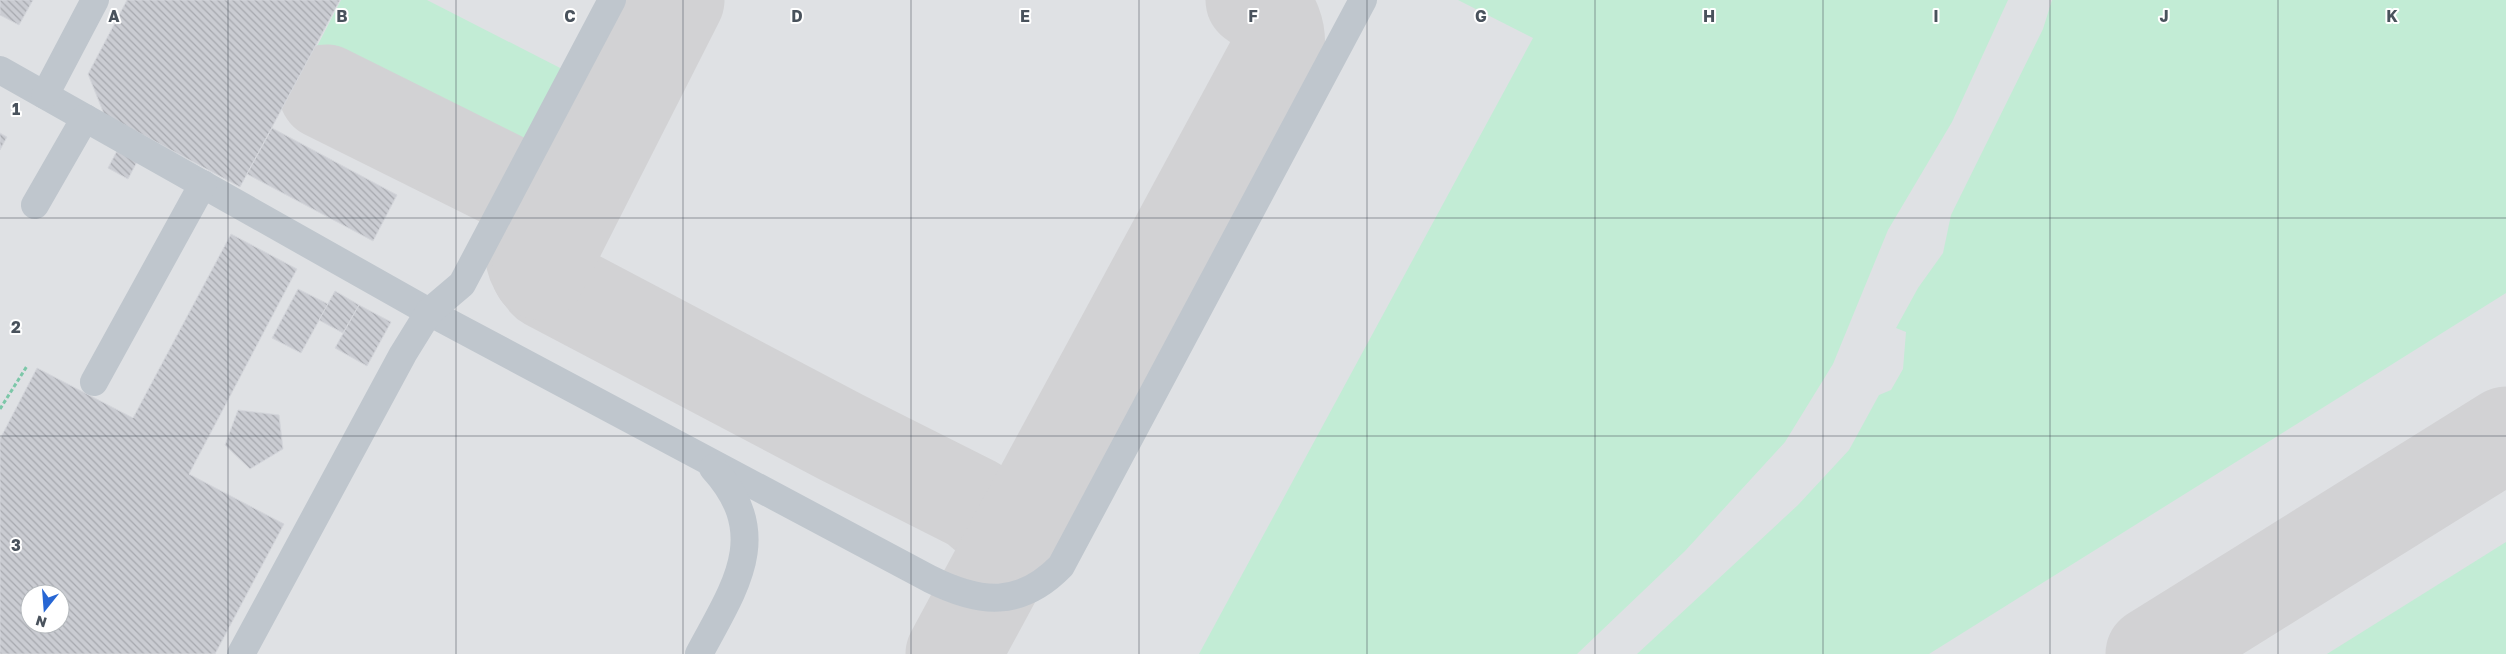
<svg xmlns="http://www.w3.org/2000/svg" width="2506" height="654" font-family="'Golos Text',sans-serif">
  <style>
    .airport { fill: #dfe1e4; fill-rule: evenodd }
    .grass { fill: #c2ecd5 }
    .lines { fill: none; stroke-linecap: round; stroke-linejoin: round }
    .taxiway { stroke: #d2d2d4; stroke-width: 95 }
    .building { fill: url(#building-back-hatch); stroke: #d4d6db; fill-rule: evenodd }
    .path { stroke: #7cc7a8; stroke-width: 3; stroke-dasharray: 4 2.5; stroke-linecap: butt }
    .minor { stroke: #bfc6cd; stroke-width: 28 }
    .grid { fill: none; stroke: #49525c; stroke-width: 1; stroke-opacity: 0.55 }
    .grid-label { font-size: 16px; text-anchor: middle; font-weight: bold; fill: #49525c; stroke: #fff; stroke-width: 4; stroke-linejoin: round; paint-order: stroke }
  </style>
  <defs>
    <pattern id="building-back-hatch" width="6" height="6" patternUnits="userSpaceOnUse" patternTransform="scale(1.25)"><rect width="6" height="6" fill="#caccd2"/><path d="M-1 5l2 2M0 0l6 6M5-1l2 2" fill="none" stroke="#a6a8ae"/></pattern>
  </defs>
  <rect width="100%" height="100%" fill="#f2f0f0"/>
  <!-- airport -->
  <path class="airport" d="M0,0h2506v654h-2506zM30,594h30v30h-30z"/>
  <!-- grass -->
  <g class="grass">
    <polygon points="341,0 427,0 566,71 519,163 312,56"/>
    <polygon points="1458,0 2008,0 1952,122 1888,230 1833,364 1785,442 1685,551 1577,654 1199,654 1533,38"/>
    <polygon points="2052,0 2506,0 2506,293 1929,654 1637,654 1798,505 1849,450 1879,395 1891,390 1903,369 1906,332 1896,328 1918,288 1943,253 1951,215 2043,29"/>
    <polygon points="2506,542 2506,654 2327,654"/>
  </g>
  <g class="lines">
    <!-- taxiway -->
    <g class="taxiway">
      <path d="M326,92l201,100c3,9 8,18 9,27 4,29 -16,32 11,63l294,155 133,67 20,17 5,10 6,23 -5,14"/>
      <polyline points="539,272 677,0"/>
      <path d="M953,654l323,-597c5,-24 -2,-44 -23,-57"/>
      <polyline points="2153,654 2506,434"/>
    </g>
  </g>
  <!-- building -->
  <g class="building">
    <polygon points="0,0 33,0 19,25 0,15"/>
    <polygon points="127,0 340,0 240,187 104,114 88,74"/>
    <polygon points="272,128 397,195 373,241 247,174"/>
    <polygon points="0,133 7,137 0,150"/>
    <polygon points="119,147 139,158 128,179 108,168"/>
    <path d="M231,234l66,35 -108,205 95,50 -69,130h-215v-215l37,-71 96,50zM30,594h30v30h-30z"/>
    <polygon points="298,289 328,304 301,353 272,338"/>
    <polygon points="335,291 359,305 343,333 319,320"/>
    <polygon points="359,305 391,322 367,366 335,348"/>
    <polygon points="238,410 279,415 283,449 250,469 225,445"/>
  </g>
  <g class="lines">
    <!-- path -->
    <polyline class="path" points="0,409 27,366"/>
    <!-- minor -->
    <g class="minor">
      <path d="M0,70l429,242 501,267c50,25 90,29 131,-13l302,-566"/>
      <polyline points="45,95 95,0"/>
      <polyline points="35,205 85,118"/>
      <polyline points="94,382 203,184"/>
      <polyline points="241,654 403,354 429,312 462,284 612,0"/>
      <path d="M699,654c35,-66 75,-119 14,-186"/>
    </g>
  </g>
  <!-- grid -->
  <path class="grid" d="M228,0v654M456,0v654M683,0v654M911,0v654M1139,0v654M1367,0v654M1595,0v654M1823,0v654M2050,0v654M2278,0v654M0,218h2506M0,436h2506"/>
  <g class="grid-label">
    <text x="114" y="22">A</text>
    <text x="342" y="22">B</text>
    <text x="570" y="22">C</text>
    <text x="797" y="22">D</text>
    <text x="1025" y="22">E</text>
    <text x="1253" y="22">F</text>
    <text x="1481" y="22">G</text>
    <text x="1709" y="22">H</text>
    <text x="1936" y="22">I</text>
    <text x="2164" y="22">J</text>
    <text x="2392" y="22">K</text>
    <text x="16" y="115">1</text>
    <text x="16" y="333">2</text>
    <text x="16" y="551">3</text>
  </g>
  <!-- north arrow -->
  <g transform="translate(45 609) rotate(197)"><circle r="24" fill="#ffffff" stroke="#b6babe"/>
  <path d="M0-4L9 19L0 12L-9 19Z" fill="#2766d4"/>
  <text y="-8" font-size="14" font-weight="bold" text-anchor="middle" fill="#49525c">N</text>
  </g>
</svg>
